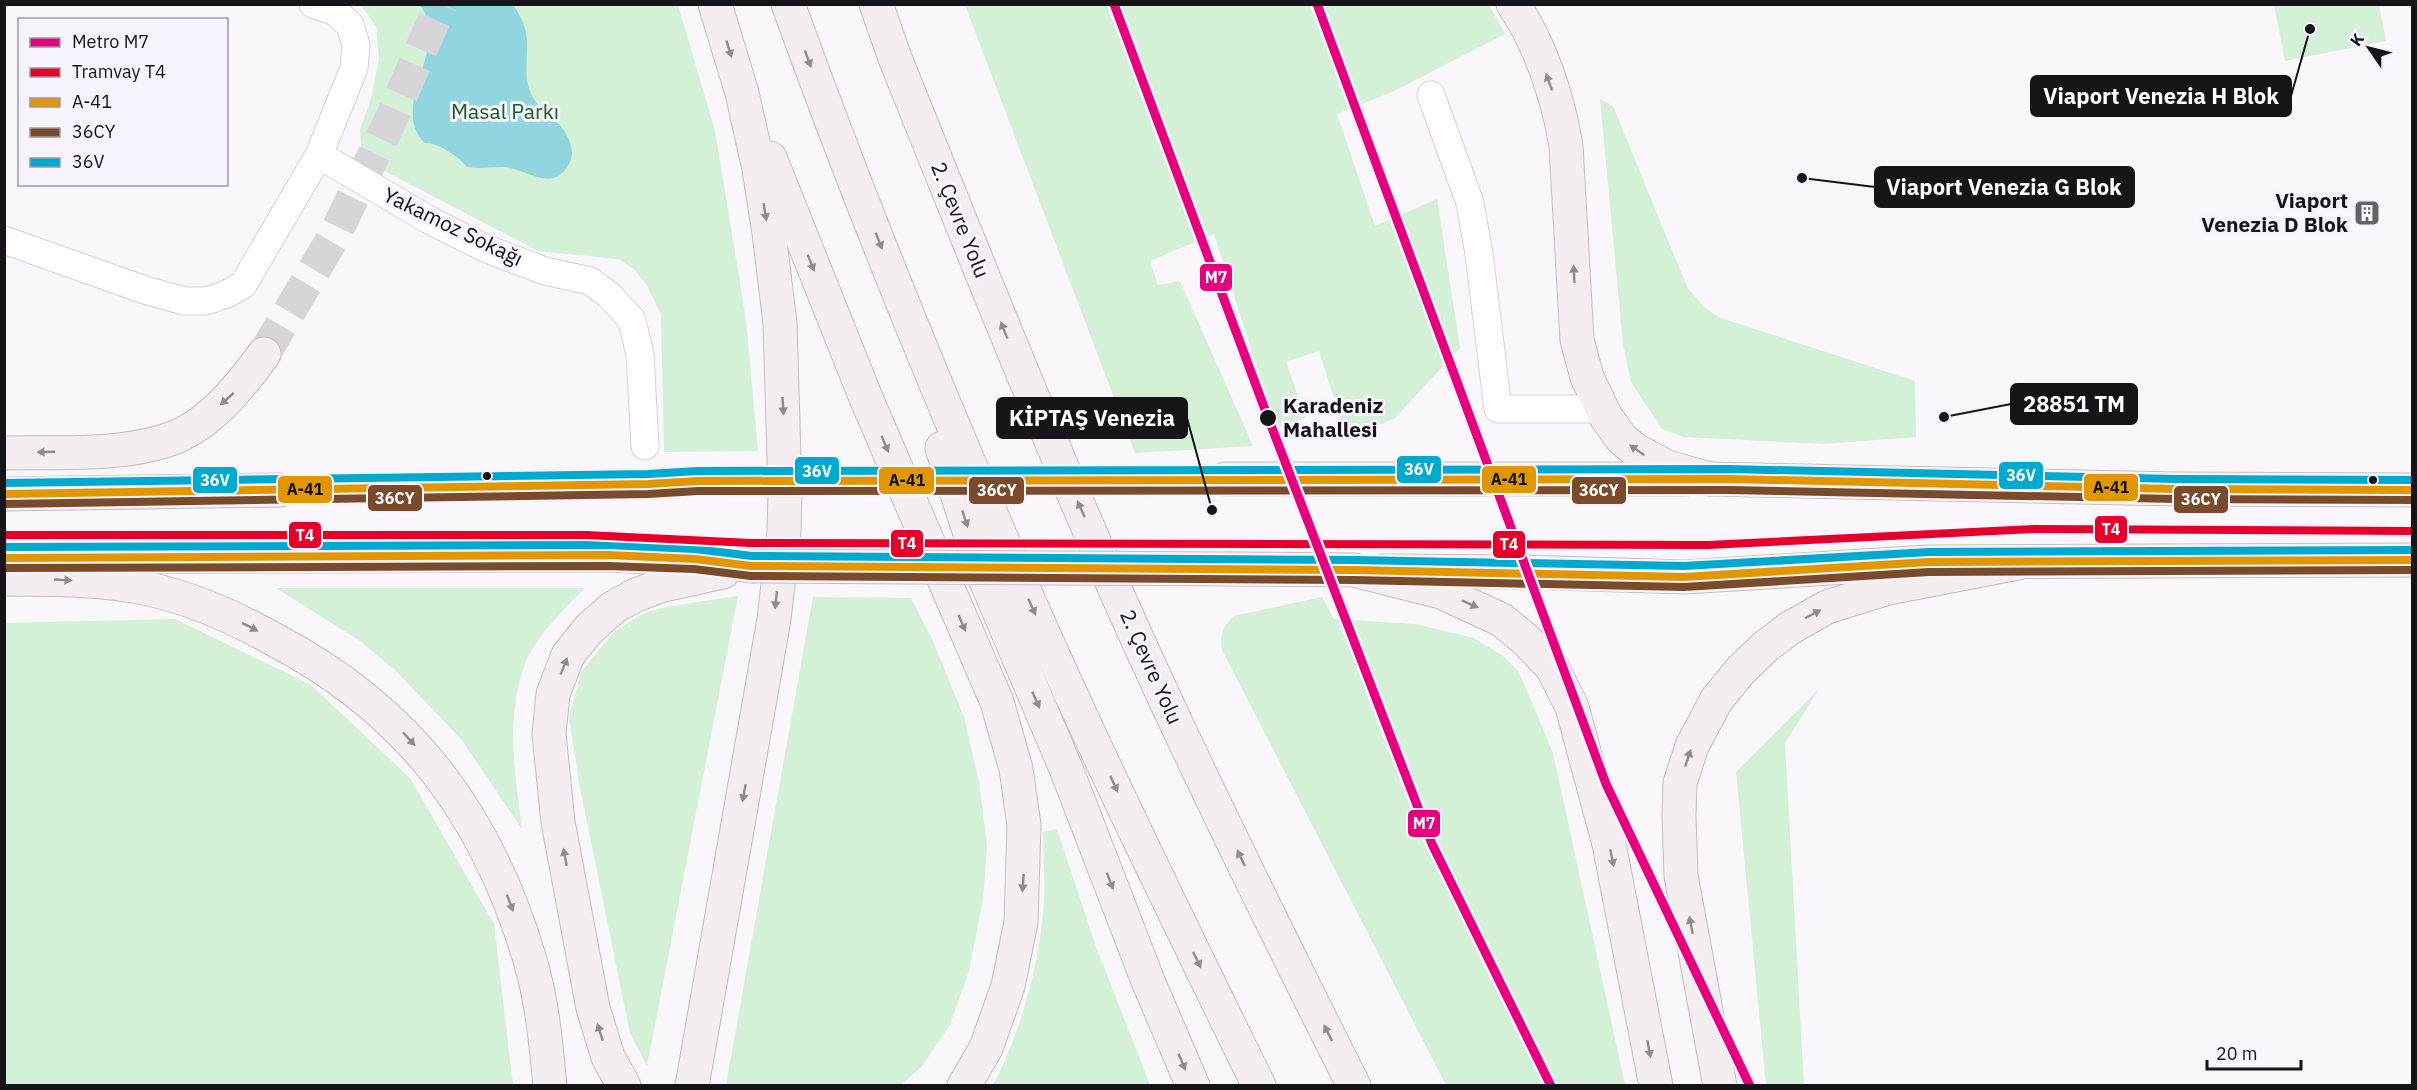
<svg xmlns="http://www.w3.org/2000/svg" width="2417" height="1090" font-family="'IBM Plex Sans',sans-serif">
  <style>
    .green { fill: #d4f0d6 }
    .water { fill: #91d6de }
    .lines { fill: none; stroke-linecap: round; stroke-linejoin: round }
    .highway-tunnel { stroke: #d7d4da; stroke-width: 33; stroke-dasharray: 33 16; stroke-linecap: butt }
    .street-casing { stroke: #d5d2d8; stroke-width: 29 }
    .primary-casing { stroke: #c6bdc2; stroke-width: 35 }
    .highway-casing { stroke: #c6bdc2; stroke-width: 35 }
    .street { stroke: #fefeff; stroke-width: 27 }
    .primary { stroke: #f8f4f6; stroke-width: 33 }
    .highway { stroke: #f5eef0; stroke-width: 33 }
    .highway-bridge-casing { stroke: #c6bdc2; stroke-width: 35; stroke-linecap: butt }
    .highway-bridge { stroke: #f5eef0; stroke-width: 33 }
    .bus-1-casing { stroke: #f8f3ff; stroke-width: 12 }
    .bus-2-casing { stroke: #f8f3ff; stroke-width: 12 }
    .bus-3-casing { stroke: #f8f3ff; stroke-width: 12 }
    .bus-1 { stroke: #e09702; stroke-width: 8 }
    .bus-2 { stroke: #7a4b2a; stroke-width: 8 }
    .bus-3 { stroke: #00a9ce; stroke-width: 8 }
    .tram-1-casing { stroke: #f8f3ff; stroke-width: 12 }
    .tram-1 { stroke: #e4002b; stroke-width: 8 }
    .metro-1-casing { stroke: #f8f3ff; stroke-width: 14 }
    .metro-1 { stroke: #e5007d; stroke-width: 9 }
    .oneway { fill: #918b8f }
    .stop-dot { fill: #161319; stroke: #f8f3ff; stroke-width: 2 }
    .labels { text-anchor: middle; stroke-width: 6; stroke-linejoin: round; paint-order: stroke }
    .park-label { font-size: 21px; fill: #146221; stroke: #f8f3ff }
    .poi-label { font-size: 21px; font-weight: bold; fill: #161319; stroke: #f8f3ff; text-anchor: end }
    .street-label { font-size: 21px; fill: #161319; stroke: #f8f3ff }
    .stop-label { font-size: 21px; font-weight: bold; fill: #161319; stroke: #f8f3ff; text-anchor: start }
    .leader { fill: none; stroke: #161319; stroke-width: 2 }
    .callout-dot { fill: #161319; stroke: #f8f3ff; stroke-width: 2 }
    .callout { fill: #161319; stroke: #161319; stroke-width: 2 }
    .callout-label { font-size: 22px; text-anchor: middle; font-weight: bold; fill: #fff }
    .line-badge { stroke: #f8f3ff; stroke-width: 2 }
    .badge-label { font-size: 16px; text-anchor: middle; font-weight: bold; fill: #fff }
    .pale-badge-label { font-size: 16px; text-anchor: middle; font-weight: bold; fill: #111 }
  </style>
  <rect width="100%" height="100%" fill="#f9f6fc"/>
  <!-- green -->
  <g class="green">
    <polygon points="361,5 678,5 715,131 746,320 758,451 664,452 661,315 648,287 635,270 619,259 538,251 379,168 361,148 360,129 370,102 379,60 376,26"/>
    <polygon points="965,5 1489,5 1505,34 1392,92 1337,114 1375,226 1437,199 1460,348 1395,418 1347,439 1319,351 1286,362 1305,417 1277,429 1214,234 1150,261 1158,285 1180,281 1253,446 1135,453"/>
    <polygon points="2274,5 2379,5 2386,41 2285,61"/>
    <polygon points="1600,99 1613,106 1687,287 1704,307 1718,317 1915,381 1916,437 1823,444 1684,437 1662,429 1631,382 1623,344"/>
    <path d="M276,588h309c-19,19 -51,50 -60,76 -20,54 -10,110 -3,165l-60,-89 -67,-70 -35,-29z"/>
    <polygon points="738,596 647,1066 630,1033 579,783 569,718 581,672 613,633 642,614 665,607"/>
    <polygon points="813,597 911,598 933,641 964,717 979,782 987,846 983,899 969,971 950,1025 922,1066 901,1085 726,1085"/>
    <path d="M1322,597l12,22 81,5 59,14 29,18 16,16 34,81 72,332h-179l-224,-435c-2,-16 0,-23 12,-34z"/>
    <polygon points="175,619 311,685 410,778 494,924 513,1085 5,1085 5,623"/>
    <polygon points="1819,689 1785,743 1804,1085 1766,1085 1736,772"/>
    <path d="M1057,829l38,115 55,141h-157c26,-49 45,-115 50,-171 3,-27 0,-55 0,-82z"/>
  </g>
  <!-- water -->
  <path class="water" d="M420,5h93c27,36 4,58 19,91 5,11 26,23 34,38 5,9 9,19 3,30 -17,30 -41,5 -65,3 -13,0 -24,2 -37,0 -9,-11 -28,-24 -42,-24 -38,-37 27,-95 -5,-138z"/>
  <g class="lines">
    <!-- highway-tunnel -->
    <polyline class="highway-tunnel" points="264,354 333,238 387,128 441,4"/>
    <!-- street casing -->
    <g class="street-casing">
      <g id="street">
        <polyline points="1431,95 1470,203 1479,254 1498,409 1602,409"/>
        <polyline points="319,155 431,221 487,249 545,271 590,281 609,295 632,320 640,355 645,446"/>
        <polyline points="4,240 145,290 184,301 206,301 227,294 243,285 319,155 354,68 356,45 350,25 336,12 313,4"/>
      </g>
    </g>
    <!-- primary casing -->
    <g class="primary-casing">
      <g id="primary">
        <polyline points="1710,479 2176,489 2412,490"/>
        <polyline points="1383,571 1524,572 1684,577 1929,562 2412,560"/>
      </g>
    </g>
    <!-- highway casing -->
    <g class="highway-casing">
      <g id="highway">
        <path d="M788,4c68,188 143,373 223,556 77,178 163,352 248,526"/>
        <path d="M876,4l19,54c88,219 175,438 275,652 59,126 121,251 184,376"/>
        <path d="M1513,4c28,41 45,94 53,142l11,194 10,37 19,40 16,22 12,10 33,18 43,12"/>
        <polyline points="770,158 866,398 997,702 1016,769 1024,825 1021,922 1008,986 986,1048 964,1086"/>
        <polyline points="942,448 984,576 1067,771 1148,981 1193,1086"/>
        <path d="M4,453c54,-1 124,4 174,-17 36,-16 63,-51 86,-82"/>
        <polyline points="1226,479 1685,479"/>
        <polyline points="4,494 280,490"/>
        <polyline points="21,557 608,555 695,559 751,566"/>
        <polyline points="1232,569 1354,570 1441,592 1502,620 1526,640 1552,667 1572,707 1609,844 1656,1086"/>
        <path d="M4,579c48,0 98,0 145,10 45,10 87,29 126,51 135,71 212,175 255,320 12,40 16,84 20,126"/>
        <polyline points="624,1086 608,1057 593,1008 558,822 549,734 553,694 568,655 589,629 614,607 636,595 660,586 723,572"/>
        <polyline points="692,1086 774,619 784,531 785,490 780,323 769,233 759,169 742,93 715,4"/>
        <polyline points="1720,1086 1681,876 1679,815 1680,783 1692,746 1717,699 1741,670 1765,647 1790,628 1827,607 1888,588 2018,563"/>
      </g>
    </g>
    <!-- street -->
    <use href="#street" class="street"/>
    <!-- primary -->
    <use href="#primary" class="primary"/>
    <!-- highway -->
    <use href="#highway" class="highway"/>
    <!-- highway-bridge casing -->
    <g class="highway-bridge-casing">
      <polyline id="highway-bridge" points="751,566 1232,569"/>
    </g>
    <!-- highway-bridge -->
    <use href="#highway-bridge" class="highway-bridge"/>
    <!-- bus-1 casing -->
    <g class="bus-1-casing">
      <g id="bus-1">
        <polyline points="4,494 648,484 698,481 1728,479 2176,489 2412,490"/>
        <polyline points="4,558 608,555 695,559 751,566 1354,570 1684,577 1929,562 2412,560"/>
      </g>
    </g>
    <!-- bus-2 casing -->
    <g class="bus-2-casing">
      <g id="bus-2">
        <polyline points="4,504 648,494 698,491 1728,490 2176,499 2412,500"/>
        <polyline points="4,568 608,566 694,569 751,576 1354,580 1684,587 1929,572 2412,570"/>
      </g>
    </g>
    <!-- bus-3 casing -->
    <g class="bus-3-casing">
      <g id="bus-3">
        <polyline points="4,483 648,474 698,471 1728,469 2176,479 2412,480"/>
        <polyline points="4,547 608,545 695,549 752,556 1354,560 1684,566 1929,552 2412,550"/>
      </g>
    </g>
    <!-- bus-1 -->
    <use href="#bus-1" class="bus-1"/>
    <!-- bus-2 -->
    <use href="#bus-2" class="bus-2"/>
    <!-- bus-3 -->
    <use href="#bus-3" class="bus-3"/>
    <!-- tram-1 casing -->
    <g class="tram-1-casing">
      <polyline id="tram-1" points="4,535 586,535 751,543 1708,545 2034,529 2412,531"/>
    </g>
    <!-- tram-1 -->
    <use href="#tram-1" class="tram-1"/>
    <!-- metro-1 casing -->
    <g class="metro-1-casing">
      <g id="metro-1">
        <polyline points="1114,4 1267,415 1432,844 1551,1086"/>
        <polyline points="1317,4 1606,784 1750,1086"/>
      </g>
    </g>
    <!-- metro-1 -->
    <use href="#metro-1" class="metro-1"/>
  </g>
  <!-- one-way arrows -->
  <defs><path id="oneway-solid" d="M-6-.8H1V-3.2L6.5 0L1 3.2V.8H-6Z" transform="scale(1.5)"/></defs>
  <g class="oneway">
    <use href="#oneway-solid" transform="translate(729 49) rotate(73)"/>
    <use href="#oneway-solid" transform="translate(808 59) rotate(70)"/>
    <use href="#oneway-solid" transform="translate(1549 82) rotate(-110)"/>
    <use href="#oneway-solid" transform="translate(765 212) rotate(81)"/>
    <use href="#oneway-solid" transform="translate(879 241) rotate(68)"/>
    <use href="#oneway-solid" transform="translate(811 263) rotate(69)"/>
    <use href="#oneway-solid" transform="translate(1574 274) rotate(-93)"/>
    <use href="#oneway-solid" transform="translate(1004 330) rotate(-112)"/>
    <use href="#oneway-solid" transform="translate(227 399) rotate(138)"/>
    <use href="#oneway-solid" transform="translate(783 406) rotate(87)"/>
    <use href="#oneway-solid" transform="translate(885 444) rotate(67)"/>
    <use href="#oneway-solid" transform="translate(1637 450) rotate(-145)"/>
    <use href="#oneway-solid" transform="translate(46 452) rotate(178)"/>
    <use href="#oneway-solid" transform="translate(1081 509) rotate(-114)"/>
    <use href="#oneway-solid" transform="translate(965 519) rotate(72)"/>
    <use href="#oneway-solid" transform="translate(63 580) rotate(3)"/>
    <use href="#oneway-solid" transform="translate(776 600) rotate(96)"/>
    <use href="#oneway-solid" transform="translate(1470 604) rotate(24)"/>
    <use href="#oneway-solid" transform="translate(1032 607) rotate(65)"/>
    <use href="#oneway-solid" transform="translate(1813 614) rotate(-28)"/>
    <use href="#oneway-solid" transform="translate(962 623) rotate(67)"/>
    <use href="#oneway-solid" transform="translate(250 627) rotate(27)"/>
    <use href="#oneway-solid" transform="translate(564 666) rotate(-68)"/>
    <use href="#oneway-solid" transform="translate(1036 700) rotate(66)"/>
    <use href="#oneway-solid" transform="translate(409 739) rotate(48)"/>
    <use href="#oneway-solid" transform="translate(1688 758) rotate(-72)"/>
    <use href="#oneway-solid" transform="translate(1114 784) rotate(65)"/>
    <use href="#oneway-solid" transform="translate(744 793) rotate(100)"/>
    <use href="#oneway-solid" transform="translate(565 857) rotate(-101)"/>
    <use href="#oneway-solid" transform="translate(1241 858) rotate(-116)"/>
    <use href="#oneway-solid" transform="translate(1612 858) rotate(79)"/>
    <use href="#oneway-solid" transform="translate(1110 881) rotate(69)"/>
    <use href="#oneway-solid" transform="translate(1023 883) rotate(94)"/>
    <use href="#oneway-solid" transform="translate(510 903) rotate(70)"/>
    <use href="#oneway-solid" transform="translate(1691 925) rotate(-101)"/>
    <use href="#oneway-solid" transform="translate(1197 960) rotate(64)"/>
    <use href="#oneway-solid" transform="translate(600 1032) rotate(-108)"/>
    <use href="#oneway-solid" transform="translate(1328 1033) rotate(-117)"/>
    <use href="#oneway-solid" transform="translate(1649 1049) rotate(80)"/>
    <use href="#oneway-solid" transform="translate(1182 1062) rotate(67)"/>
  </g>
  <!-- icons -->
  <defs>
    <g id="building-square" transform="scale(1.35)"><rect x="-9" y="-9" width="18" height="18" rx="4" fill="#656268" stroke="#f8f3ff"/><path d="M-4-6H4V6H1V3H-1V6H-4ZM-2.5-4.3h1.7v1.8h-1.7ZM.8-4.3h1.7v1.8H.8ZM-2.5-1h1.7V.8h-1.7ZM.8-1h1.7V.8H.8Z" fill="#fff"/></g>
  </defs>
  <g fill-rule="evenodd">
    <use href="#building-square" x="2367" y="213"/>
  </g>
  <!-- markers -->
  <g class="stop-dot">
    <circle cx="1268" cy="418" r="9"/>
    <circle cx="487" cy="476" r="5"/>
    <circle cx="2373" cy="480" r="5"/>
  </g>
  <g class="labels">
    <!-- park labels -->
    <g class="park-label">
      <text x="505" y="119">Masal Parkı</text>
    </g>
    <!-- poi labels -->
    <g class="poi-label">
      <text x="2348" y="208">Viaport<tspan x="2348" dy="24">Venezia D Blok</tspan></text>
    </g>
    <!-- street labels -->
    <g class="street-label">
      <text transform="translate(960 220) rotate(68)" y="7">2. Çevre Yolu</text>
      <text transform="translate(453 227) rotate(26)" y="7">Yakamoz Sokağı</text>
      <text transform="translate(1151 667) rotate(66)" y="7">2. Çevre Yolu</text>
    </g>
    <!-- stop labels -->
    <g class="stop-label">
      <text x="1283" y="413">Karadeniz<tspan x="1283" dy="24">Mahallesi</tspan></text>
    </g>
  </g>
  <!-- callouts -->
  <path class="leader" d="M2310 29L2291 96M1802 178L1875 187M1944 417L2011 404M1212 510L1187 418"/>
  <g class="callout-dot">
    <circle cx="2310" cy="29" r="6"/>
    <circle cx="1802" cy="178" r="6"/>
    <circle cx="1944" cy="417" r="6"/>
    <circle cx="1212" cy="510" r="6"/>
  </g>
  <g class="callout">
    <rect x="2031" y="76" width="260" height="40" rx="6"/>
    <rect x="1875" y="167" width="259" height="40" rx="6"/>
    <rect x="2011" y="384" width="126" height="40" rx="6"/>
    <rect x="997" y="398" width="190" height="40" rx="6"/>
  </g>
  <g class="callout-label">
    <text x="2161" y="104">Viaport Venezia H Blok</text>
    <text x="2004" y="195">Viaport Venezia G Blok</text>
    <text x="2074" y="412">28851 TM</text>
    <text x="1092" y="426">KİPTAŞ Venezia</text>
  </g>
  <g class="line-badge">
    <rect x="1199" y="263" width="34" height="29" rx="6" fill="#e5007d"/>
    <rect x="1396" y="455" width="46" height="29" rx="6" fill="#00a9ce"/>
    <rect x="794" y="456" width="46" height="29" rx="6" fill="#00a9ce"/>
    <rect x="1998" y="461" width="46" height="29" rx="6" fill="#00a9ce"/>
    <rect x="1481" y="465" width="56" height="29" rx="6" fill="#e09702"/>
    <rect x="192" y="466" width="46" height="28" rx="6" fill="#00a9ce"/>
    <rect x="878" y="466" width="57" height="29" rx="6" fill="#e09702"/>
    <rect x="2083" y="473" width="56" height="29" rx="6" fill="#e09702"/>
    <rect x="277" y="475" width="56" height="29" rx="6" fill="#e09702"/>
    <rect x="1571" y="476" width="56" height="29" rx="6" fill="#7a4b2a"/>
    <rect x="968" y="476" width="57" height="29" rx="6" fill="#7a4b2a"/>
    <rect x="367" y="484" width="56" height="28" rx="6" fill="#7a4b2a"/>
    <rect x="2173" y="485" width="56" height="29" rx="6" fill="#7a4b2a"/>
    <rect x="2094" y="515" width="34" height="29" rx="6" fill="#e4002b"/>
    <rect x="288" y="521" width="34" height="28" rx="6" fill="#e4002b"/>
    <rect x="890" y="529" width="34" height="29" rx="6" fill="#e4002b"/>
    <rect x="1492" y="530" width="34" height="29" rx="6" fill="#e4002b"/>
    <rect x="1407" y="809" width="34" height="29" rx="6" fill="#e5007d"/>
  </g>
  <g class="badge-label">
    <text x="1216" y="283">M7</text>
    <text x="1419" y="475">36V</text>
    <text x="817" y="477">36V</text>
    <text x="2021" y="481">36V</text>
    <text x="215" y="486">36V</text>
    <text x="1599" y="496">36CY</text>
    <text x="997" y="496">36CY</text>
    <text x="395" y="504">36CY</text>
    <text x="2201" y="505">36CY</text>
    <text x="2111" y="535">T4</text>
    <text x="305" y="541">T4</text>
    <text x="907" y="549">T4</text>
    <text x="1509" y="550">T4</text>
    <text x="1424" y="829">M7</text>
  </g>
  <g class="pale-badge-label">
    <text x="1509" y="485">A-41</text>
    <text x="907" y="486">A-41</text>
    <text x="2111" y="493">A-41</text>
    <text x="305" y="495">A-41</text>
  </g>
  <!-- border -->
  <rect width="2417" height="1090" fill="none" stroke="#161319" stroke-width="12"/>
  <!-- legend -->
  <rect x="18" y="18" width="210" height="168" fill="#f8f3ff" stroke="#9e99a3" stroke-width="1.5"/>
  <rect x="30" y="38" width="30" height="9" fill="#e5007d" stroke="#9e99a3" stroke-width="1.5"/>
  <text x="72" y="48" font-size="18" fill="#161319">Metro M7</text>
  <rect x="30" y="68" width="30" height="9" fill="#e4002b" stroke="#9e99a3" stroke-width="1.5"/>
  <text x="72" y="78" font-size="18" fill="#161319">Tramvay T4</text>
  <rect x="30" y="98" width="30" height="9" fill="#e09702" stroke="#9e99a3" stroke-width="1.5"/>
  <text x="72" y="108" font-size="18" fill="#161319">A-41</text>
  <rect x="30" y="128" width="30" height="9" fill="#7a4b2a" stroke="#9e99a3" stroke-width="1.5"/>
  <text x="72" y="138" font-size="18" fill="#161319">36CY</text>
  <rect x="30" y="158" width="30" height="9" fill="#00a9ce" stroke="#9e99a3" stroke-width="1.5"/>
  <text x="72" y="168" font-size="18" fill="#161319">36V</text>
  <!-- north arrow -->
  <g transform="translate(2369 48) rotate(305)" stroke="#f8f3ff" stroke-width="4.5" paint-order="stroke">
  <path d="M0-4.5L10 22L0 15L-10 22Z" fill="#161319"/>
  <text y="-9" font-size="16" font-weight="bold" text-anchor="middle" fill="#161319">K</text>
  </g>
  <!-- scale -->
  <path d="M2207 1060v9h94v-9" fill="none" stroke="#161319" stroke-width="3"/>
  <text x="2216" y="1060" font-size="18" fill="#161319" stroke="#f8f3ff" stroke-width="4.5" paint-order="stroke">20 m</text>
</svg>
